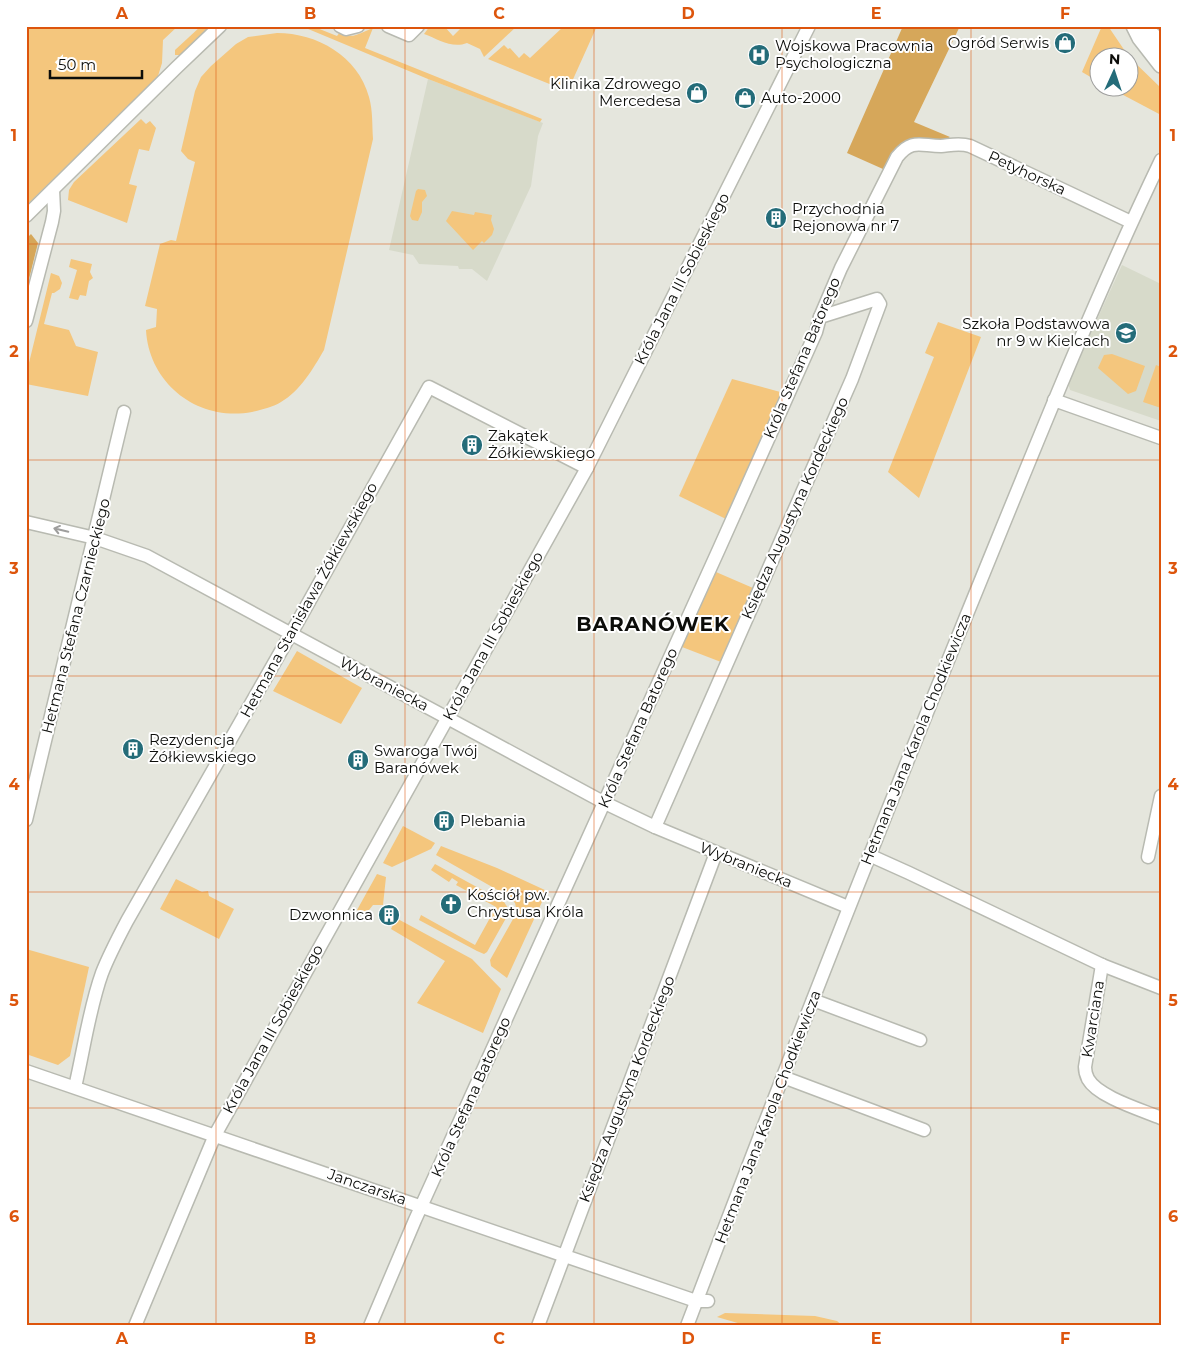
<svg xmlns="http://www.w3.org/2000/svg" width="1187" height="1352" font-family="Montserrat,sans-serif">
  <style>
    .built { fill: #d7daca }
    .green { fill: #f4c67d }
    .forest { fill: #d6a75a }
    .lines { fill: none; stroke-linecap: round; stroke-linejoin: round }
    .minor-casing { stroke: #b8bab1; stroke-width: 15 }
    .major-casing { stroke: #b8bab1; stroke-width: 18 }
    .minor { stroke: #fff; stroke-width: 12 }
    .major { stroke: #fff; stroke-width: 15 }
    .oneway { stroke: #9e9e9d }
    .grid { fill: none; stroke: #dd550c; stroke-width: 1; stroke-opacity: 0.55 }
    .labels { text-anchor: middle; stroke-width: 4; stroke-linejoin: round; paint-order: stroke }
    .poi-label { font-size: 15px; fill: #0c0d0a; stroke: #fff; text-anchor: start }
    .street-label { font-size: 15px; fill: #0c0d0a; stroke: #fff }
    .district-label { font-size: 20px; font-weight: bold; letter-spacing: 1px; fill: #0c0d0a; stroke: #fff }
    .neatline { fill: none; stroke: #dd550c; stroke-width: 2 }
    .grid-label { font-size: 16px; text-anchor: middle; font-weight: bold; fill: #dd550c }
  </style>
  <rect width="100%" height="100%" fill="#e5e6dd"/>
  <!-- built -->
  <g class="built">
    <polygon points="428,79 543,123 538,136 531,186 487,281 472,269 459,269 458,266 419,264 413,255 389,250"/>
    <polygon points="1122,265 1161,284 1161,421 1070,390 1068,383"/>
  </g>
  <!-- green -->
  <g class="green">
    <polygon points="26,26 178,26 163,40 162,63 158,76 26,206"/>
    <polygon points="201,26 210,26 180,55 175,55 175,50"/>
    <path d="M301,26h11l25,10 3,-4c12,9 21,0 33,-4l-8,20 177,71 -2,3 -112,-43z"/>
    <path d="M430,26h14l9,10 10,-10h54l-33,31 -4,-8 -13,-6c-15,6 -29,-4 -43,-9z"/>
    <polygon points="564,26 597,26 570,86 552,85 488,59 504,45 508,49 510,48 519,58 524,53 530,58"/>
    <polygon points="1102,26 1108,26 1129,57 1161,88 1161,115 1110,88 1130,88 1130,58 1100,58 1099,82 1082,72"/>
    <path d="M277,33c40,0 81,23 92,64 4,14 3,28 4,42l-49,211c-11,19 -24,41 -43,52 -8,5 -20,8 -29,10 -54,10 -103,-28 -106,-82l10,-3 1,-18 -12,-3 15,-62 11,-4 5,1 19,-79 -7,-3 -7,-8 14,-60 6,-14 10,-11 25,-22 12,-7z"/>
    <polygon points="141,119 146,124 150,121 156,128 149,151 139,149 129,184 137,186 127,223 68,200 69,190 74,182"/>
    <polygon points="418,189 425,190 427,196 422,202 422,212 418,221 412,220 410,216 416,191"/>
    <polygon points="452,211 474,215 475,212 492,215 491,220 494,229 492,235 484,243 482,241 473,250 446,221"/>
    <polygon points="71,259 92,264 90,272 93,278 89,281 86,296 80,295 78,300 69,298 77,270 69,267"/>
    <polygon points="51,273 59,276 62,283 60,289 54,293 52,293 44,324 69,330 76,346 98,352 88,396 26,384 26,375"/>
    <polygon points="938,322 981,337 919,498 888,472 934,357 925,353"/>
    <polygon points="1112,354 1145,366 1136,391 1128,394 1098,368 1104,355"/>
    <polygon points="1156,365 1161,367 1161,408 1143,402"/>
    <polygon points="732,379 784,393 726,519 679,496"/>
    <polygon points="716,572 753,588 721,662 682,647"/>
    <polygon points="297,651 362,688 341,724 273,691"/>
    <polygon points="403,826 435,843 431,849 392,867 383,863"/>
    <polygon points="441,846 497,868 547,891 507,978 491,966 490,960 517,912 515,903 508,896 436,855"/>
    <polygon points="435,864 504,902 510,911 487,952 484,954 477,951 419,920 421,915 475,945 496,907 456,885 458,882 452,878 449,882 431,870"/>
    <polygon points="377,874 386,877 383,905 373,905 369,910 372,915 370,918 357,910"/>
    <polygon points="176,879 202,892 208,891 209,896 234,909 219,939 160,909"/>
    <polygon points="396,918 472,959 501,989 483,1033 417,1003 445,961 391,929"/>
    <polygon points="26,949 89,967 70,1056 58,1065 26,1054"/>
    <polygon points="725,1313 815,1316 837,1321 843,1326 748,1326 717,1317"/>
  </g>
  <!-- forest -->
  <g class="forest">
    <path d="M903,26h57l-46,96 36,15 -7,5c-37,-6 -40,-4 -60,27l-36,-16z"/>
    <polygon points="31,234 38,243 26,291 26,239"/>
  </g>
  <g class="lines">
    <!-- minor casing -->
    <g class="minor-casing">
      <g id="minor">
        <polyline points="340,26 346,29 358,26"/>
        <polyline points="388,26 409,35 418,26"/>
        <polyline points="26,216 176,68 220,26"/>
        <polyline points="26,321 52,222 54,211 53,190"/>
        <polyline points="1054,400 1161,438"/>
        <polyline points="26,522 95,538 147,556 605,803 655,827 848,907"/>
        <polyline points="26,820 124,412"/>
        <polyline points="655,827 852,379 880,304 877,299 820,317"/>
        <polyline points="869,855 909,873 1102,965 1161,988"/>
        <polyline points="1148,857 1161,796"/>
        <path d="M1102,965l-17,102c0,4 1,8 3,12 10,18 54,31 73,39"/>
        <polyline points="813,1000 920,1040"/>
        <polyline points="26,1071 696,1301 708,1301"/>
        <polyline points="783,1077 924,1130"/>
        <path d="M75,1087c9,-38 14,-78 27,-114 7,-18 16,-35 25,-52l174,-305 128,-229 158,81"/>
        <polyline points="135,1326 215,1135 587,468 809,26"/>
        <path d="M370,1326l45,-106 304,-671 97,-217 4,-15 21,-49 56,-111c15,-19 24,-11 44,-11 11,-1 19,-3 29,0l161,76"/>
        <polyline points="538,1326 716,853"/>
        <path d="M687,1326c90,-237 182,-472 278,-707 63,-154 124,-309 196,-459"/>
      </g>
    </g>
    <!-- major casing -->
    <g class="major-casing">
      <g id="major">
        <polyline points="1134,26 1140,38 1161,65"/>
        <polyline points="1138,26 1148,31 1161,43"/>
      </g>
    </g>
    <!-- minor -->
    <use href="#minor" class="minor"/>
    <!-- major -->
    <use href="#major" class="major"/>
  </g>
  <!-- one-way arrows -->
  <defs><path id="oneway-shaft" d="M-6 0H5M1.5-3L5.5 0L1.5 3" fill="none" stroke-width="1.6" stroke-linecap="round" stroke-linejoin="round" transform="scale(1.25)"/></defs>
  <use class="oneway" href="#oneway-shaft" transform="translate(61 530) rotate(-167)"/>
  <!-- grid -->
  <path class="grid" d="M216,26v1300M405,26v1300M594,26v1300M782,26v1300M971,26v1300M26,244h1135M26,460h1135M26,676h1135M26,892h1135M26,1108h1135"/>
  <!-- icons -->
  <defs>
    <g id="shop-disc" transform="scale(1.125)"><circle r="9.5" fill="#246c79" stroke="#fff"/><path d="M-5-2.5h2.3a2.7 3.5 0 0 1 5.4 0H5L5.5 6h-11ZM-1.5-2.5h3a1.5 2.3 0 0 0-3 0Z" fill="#fff"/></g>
    <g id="hospital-disc" transform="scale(1.125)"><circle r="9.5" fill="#246c79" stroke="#fff"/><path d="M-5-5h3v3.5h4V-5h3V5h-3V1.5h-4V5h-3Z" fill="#fff"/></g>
    <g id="building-disc" transform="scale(1.125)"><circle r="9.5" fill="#246c79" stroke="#fff"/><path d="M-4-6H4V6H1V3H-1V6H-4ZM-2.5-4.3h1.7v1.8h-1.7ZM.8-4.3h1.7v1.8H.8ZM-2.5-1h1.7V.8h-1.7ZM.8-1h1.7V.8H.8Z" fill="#fff"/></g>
    <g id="school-disc" transform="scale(1.125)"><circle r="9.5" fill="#246c79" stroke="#fff"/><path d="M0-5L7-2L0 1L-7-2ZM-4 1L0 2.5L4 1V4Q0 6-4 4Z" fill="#fff"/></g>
    <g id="church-disc" transform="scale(1.125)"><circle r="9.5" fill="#246c79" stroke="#fff"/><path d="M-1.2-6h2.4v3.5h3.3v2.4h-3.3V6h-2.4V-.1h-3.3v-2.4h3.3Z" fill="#fff"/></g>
  </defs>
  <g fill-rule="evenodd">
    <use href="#shop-disc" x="1065" y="43"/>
    <use href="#hospital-disc" x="759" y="55"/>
    <use href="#shop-disc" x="697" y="93"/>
    <use href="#shop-disc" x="745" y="98"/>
    <use href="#building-disc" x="776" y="218"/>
    <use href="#school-disc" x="1126" y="333"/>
    <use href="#building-disc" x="472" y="445"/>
    <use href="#building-disc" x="133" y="749"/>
    <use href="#building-disc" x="358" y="760"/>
    <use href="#building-disc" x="444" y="821"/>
    <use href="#church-disc" x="451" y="904"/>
    <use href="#building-disc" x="389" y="915"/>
  </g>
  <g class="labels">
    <!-- poi labels -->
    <g class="poi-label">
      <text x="1049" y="48" text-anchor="end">Ogród Serwis</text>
      <text x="775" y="51">Wojskowa Pracownia<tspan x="775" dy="17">Psychologiczna</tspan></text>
      <text x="681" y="89" text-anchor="end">Klinika Zdrowego<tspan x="681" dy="17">Mercedesa</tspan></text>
      <text x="761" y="103">Auto-2000</text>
      <text x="792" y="214">Przychodnia<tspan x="792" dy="17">Rejonowa nr 7</tspan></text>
      <text x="1110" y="329" text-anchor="end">Szkoła Podstawowa<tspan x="1110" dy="17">nr 9 w Kielcach</tspan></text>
      <text x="488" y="441">Zakątek<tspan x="488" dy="17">Żółkiewskiego</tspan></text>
      <text x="149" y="745">Rezydencja<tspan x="149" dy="17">Żółkiewskiego</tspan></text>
      <text x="374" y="756">Swaroga Twój<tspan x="374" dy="17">Baranówek</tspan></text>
      <text x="460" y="826">Plebania</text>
      <text x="467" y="900">Kościół pw.<tspan x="467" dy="17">Chrystusa Króla</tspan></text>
      <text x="373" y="920" text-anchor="end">Dzwonnica</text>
    </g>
    <!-- street labels -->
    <g class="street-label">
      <text transform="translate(1027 173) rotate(25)" y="5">Petyhorska</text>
      <text transform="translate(682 279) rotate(-63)" y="5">Króla Jana III Sobieskiego</text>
      <text transform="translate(802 358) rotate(-67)" y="5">Króla Stefana Batorego</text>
      <text transform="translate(795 508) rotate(-66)" y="5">Księdza Augustyna Kordeckiego</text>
      <text transform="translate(309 600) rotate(-61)" y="5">Hetmana Stanisława Żółkiewskiego</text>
      <text transform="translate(76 616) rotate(-76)" y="5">Hetmana Stefana Czarnieckiego</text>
      <text transform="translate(493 636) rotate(-61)" y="5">Króla Jana III Sobieskiego</text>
      <text transform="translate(384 684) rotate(28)" y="5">Wybraniecka</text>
      <text transform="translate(638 728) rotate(-66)" y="5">Króla Stefana Batorego</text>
      <text transform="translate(916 739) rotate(-68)" y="5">Hetmana Jana Karola Chodkiewicza</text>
      <text transform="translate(746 865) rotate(22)" y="5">Wybraniecka</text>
      <text transform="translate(1093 1019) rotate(-81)" y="5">Kwarciana</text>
      <text transform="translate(273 1029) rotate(-61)" y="5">Króla Jana III Sobieskiego</text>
      <text transform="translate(627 1089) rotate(-69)" y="5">Księdza Augustyna Kordeckiego</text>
      <text transform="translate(471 1097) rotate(-66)" y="5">Króla Stefana Batorego</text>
      <text transform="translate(768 1117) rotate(-69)" y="5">Hetmana Jana Karola Chodkiewicza</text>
      <text transform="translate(367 1187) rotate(19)" y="5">Janczarska</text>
    </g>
    <!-- district labels -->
    <g class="district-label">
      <text x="653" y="631">BARANÓWEK</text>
    </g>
  </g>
  <!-- border -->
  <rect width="1187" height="1352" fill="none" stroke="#ffffff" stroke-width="55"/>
  <!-- north arrow -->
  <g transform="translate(1114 72) rotate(3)"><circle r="24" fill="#ffffff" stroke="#9e9e9d"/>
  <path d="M0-4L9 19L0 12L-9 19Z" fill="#246c79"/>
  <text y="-8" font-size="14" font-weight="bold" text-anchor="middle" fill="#0c0d0a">N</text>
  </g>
  <!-- scale -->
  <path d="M50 70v8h92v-8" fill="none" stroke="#0c0d0a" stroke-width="2.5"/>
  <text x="58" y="70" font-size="15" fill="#0c0d0a" stroke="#ffffff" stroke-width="4" paint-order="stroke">50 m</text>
  <rect x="28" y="28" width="1132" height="1296" class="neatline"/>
  <g class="grid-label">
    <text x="122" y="19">A</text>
    <text x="310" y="19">B</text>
    <text x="499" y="19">C</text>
    <text x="688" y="19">D</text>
    <text x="876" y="19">E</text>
    <text x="1065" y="19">F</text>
    <text x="14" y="141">1</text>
    <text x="1173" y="141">1</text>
    <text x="14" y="357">2</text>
    <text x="1173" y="357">2</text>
    <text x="14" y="574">3</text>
    <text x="1173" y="574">3</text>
    <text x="14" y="790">4</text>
    <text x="1173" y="790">4</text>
    <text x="14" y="1006">5</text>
    <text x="1173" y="1006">5</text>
    <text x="14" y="1222">6</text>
    <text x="1173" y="1222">6</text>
    <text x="122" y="1344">A</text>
    <text x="310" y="1344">B</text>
    <text x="499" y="1344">C</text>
    <text x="688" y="1344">D</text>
    <text x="876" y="1344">E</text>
    <text x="1065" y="1344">F</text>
  </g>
</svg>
